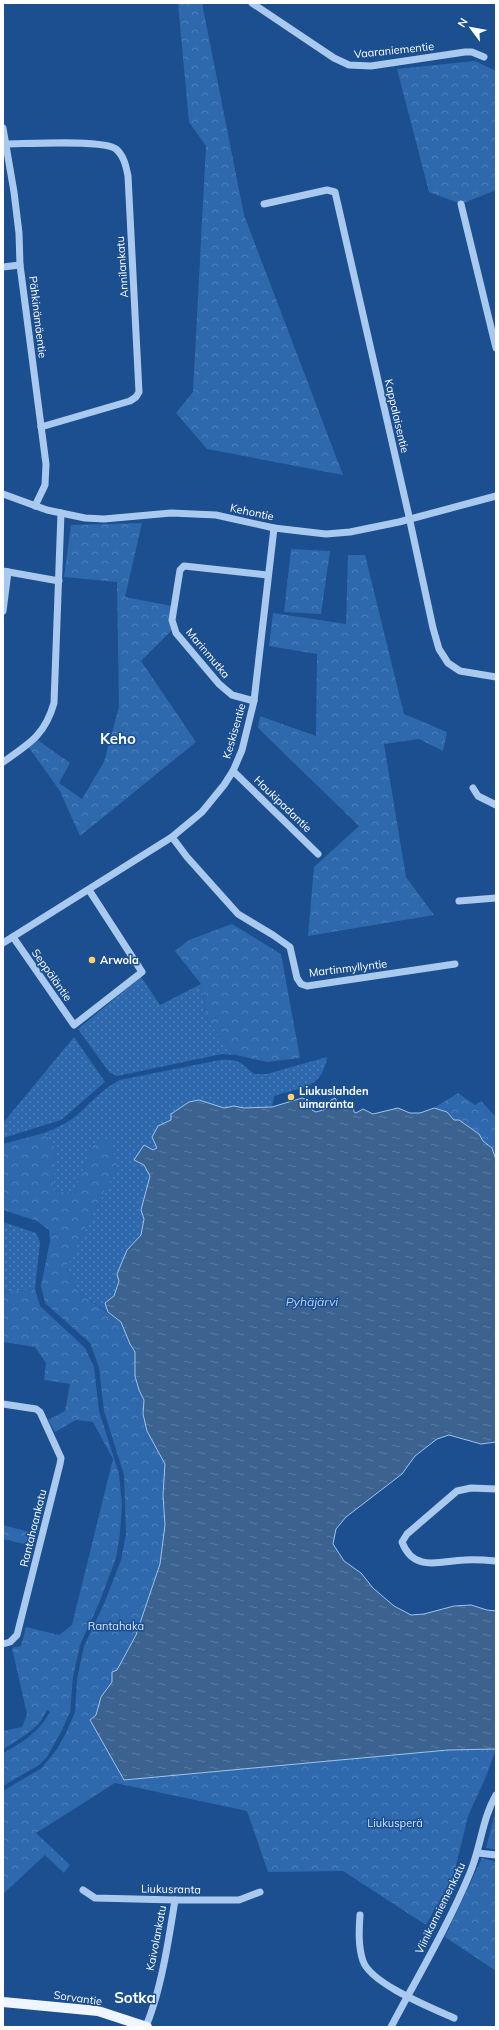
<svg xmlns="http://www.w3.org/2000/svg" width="499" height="2030" font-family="Mulish,sans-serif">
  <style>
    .grass { fill: url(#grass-dots) }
    .forest { fill: url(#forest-crowns) }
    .water { fill: url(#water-ripples); stroke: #9cc4f0 }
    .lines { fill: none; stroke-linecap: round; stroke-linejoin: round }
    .minor { stroke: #a9c9ee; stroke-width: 7 }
    .major { stroke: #f0f6ff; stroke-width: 10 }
    .poi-dot { fill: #ffd166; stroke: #1b4f8f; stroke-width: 1.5 }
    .labels { text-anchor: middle; stroke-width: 3; stroke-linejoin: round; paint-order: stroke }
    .street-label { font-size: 11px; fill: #fff; stroke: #1b4f8f }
    .poi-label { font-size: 11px; font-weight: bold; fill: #fff; stroke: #1b4f8f; text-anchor: start }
    .park-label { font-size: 11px; fill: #cfe3fa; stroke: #1b4f8f }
    .water-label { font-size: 12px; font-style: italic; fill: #b5d3f5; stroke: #1b4f8f }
    .district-label { font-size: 15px; font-weight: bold; fill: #fff; stroke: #1b4f8f }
  </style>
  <defs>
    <pattern id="grass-dots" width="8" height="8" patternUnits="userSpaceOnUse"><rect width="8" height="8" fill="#2e69ad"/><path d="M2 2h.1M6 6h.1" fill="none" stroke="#4d80b9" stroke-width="1.8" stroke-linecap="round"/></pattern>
    <pattern id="forest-crowns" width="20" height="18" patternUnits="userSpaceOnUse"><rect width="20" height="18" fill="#2e69ad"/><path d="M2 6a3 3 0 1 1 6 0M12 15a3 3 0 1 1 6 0" fill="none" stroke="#4d80b9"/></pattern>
    <pattern id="water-ripples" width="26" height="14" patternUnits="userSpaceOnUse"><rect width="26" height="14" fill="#3c6290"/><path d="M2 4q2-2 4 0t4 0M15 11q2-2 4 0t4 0" fill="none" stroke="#597aa1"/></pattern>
  </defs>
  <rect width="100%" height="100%" fill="#1b4f8f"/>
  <!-- grass -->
  <g class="grass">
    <polygon points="141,977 160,1005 201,984 208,1022 236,1055 222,1054 117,1076 109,1072 78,1029"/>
    <polygon points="74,1037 105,1082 61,1120 3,1138 3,1123"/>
    <path d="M327,1057c-5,33 -27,30 -53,39l-2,11 -28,1 -10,-2 -10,2 -25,-8 -28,20 -14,28 -23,11 10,6 6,11 -9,34 3,9 -3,16 -14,15 -13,46 -9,7 3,9 -28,-19 -14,-26 41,-81 11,-17 -24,-26 -20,51 -21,-4 2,-42 -11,-15c10,-4 19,-8 28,-14 17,-13 29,-30 48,-39l100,-20c19,-1 20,2 34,14h13z"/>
    <polygon points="3,1222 36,1233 40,1242 35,1289 3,1292"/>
  </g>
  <!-- forest -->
  <g class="forest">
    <polygon points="178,3 202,3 244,215 343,475 207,449 176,413 193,392 206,146 189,122"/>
    <polygon points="475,61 496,71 496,190 461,204 429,192 397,69"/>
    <polygon points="142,523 125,597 172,606 172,630 141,661 196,742 80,836 60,791 27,745 36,739 70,763 59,783 82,799 104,762 119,707 117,582 64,577 71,525"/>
    <polygon points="291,549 330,551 321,614 284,612"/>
    <polygon points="348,555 365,555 404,714 447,732 443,751 419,739 384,744 406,877 434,915 308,936 314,867 359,826 258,728 260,716 316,736 317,654 269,646 273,613 346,624"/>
    <polygon points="232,924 281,954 300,1058 267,1062 236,1055 208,1022 201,984 175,951 189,940"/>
    <polygon points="458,1093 475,1105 481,1101 496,1117 496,1160 492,1148 483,1141 479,1134 459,1120 454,1120 447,1112 434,1108"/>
    <polygon points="44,1133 55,1148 53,1190 74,1194 94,1143 110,1140 118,1169 107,1186 66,1267 80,1293 121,1322 130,1344 135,1352 135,1376 139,1390 144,1400 143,1414 147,1431 165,1464 163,1495 165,1525 160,1564 136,1635 112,1682 101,1697 96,1715 90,1720 448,1750 496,1749 485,1779 468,1816 454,1874 426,1925 343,1871 268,1872 247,1811 115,1783 36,1833 70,1865 64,1873 45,1855 3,1894 3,1791 42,1768 57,1749 66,1733 75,1712 77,1679 84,1646 104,1604 121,1560 126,1534 124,1475 104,1411 99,1367 90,1343 45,1303 41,1286 50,1241 49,1230 37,1221 3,1210 3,1144"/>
    <path d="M35,1289l5,17 45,42 9,19 5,44 20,63 3,31 -2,28 -4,25 -16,43 -20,44 -7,32 -3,35 -8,18 -15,27 -8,8 -36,21v-33c19,-10 37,-22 47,-41l-2,-2c-4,3 -5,9 -9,13 -9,10 -24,19 -36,26v-18l19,-4 5,-13 -15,-66 9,-2 5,-19 33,8 13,-10 41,-166 -20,-37 -17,-2 -21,12 -7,-12 17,-9 5,-27 -26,-4 2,-17 -11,-16 -32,-5v-50z"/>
    <polygon points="3,1525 37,1534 33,1546 3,1539"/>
    <polygon points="496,1809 496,1849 486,1848"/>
    <polygon points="482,1858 496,1862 496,1971 445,1937"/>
  </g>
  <!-- water -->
  <polygon class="water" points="302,1098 309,1100 312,1110 316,1112 326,1109 331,1100 335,1098 338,1103 346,1105 349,1102 353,1103 354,1112 356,1113 363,1109 373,1114 398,1108 410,1113 420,1113 434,1108 447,1112 454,1120 459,1120 479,1134 483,1141 492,1148 496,1160 496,1442 481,1444 449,1435 437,1439 415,1456 402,1474 346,1517 336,1529 333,1544 344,1561 361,1573 373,1588 394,1606 411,1615 424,1614 454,1606 471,1605 487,1610 496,1611 496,1749 448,1750 124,1780 90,1720 96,1715 101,1697 112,1682 112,1672 117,1670 136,1635 160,1564 165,1525 163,1495 165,1464 147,1431 143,1414 144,1400 139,1390 135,1376 135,1352 130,1344 121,1322 108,1312 105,1303 114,1296 119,1281 117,1274 127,1250 141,1235 144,1219 141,1210 150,1176 144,1165 134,1160 144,1145 153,1150 157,1148 152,1137 158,1126 171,1120 171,1114 189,1102 199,1100 224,1108 234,1106 244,1108 272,1107"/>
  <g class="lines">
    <!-- minor -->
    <g class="minor">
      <polyline points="252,3 334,58 349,65 371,66 465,52 472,52 484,57"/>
      <polyline points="3,128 14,192 19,233 20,265 46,464 45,485 35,506"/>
      <path d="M5,144c20,0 99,-5 111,5 8,7 10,17 12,27l11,216 -3,5 -6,4 -89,26"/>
      <polyline points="264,204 327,190 335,192 408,512 433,628 439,649 448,663 460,671 496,677"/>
      <polyline points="461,204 496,348"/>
      <polyline points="3,267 20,265"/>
      <polyline points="3,494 47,510 85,518 104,519 171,513 216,515 274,528 326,534 350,532 399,522 496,496"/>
      <polyline points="3,571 59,581"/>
      <polyline points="3,611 8,572"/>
      <polyline points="254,701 232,695 219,684 176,633 172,620 180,570 184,566 267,575"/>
      <path d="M3,762c26,-18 42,-27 51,-59l7,-190"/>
      <polyline points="233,771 318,854"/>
      <polyline points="473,788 478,796 496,805"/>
      <polyline points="172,837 187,857 238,914 273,935 290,947 297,978 301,984 307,986 455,964"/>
      <polyline points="459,901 496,898"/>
      <polyline points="13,937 74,1025 142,972 89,890"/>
      <polyline points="3,943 172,837 202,812 224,785 233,771 242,750 254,701 274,528"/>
      <polyline points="3,1404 36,1409 40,1412 61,1458 60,1464 17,1635 10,1642 3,1644"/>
      <path d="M496,1489l-25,-1 -14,3 -50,43 -5,8c12,31 38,19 62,18 11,-1 22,0 32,1"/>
      <polyline points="478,1853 496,1855"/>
      <polyline points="83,1890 95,1898 175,1900 239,1900 260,1892"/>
      <path d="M360,1915c-1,15 -2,31 3,46 8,23 69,47 91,57"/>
      <path d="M146,2026c15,-35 23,-88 29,-126"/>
      <path d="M391,2027c27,-51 57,-101 79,-154 11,-26 12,-54 26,-78"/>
    </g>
    <!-- major -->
    <polyline class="major" points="3,2002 98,2011 147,2027"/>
  </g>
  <!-- markers -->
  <g class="poi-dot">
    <circle cx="92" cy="960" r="4"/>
    <circle cx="291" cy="1097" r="4"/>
  </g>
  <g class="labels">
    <!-- street labels -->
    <g class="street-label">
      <text transform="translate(394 50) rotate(-6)" y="4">Vaaraniementie</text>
      <text transform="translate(122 267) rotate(-94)" y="4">Annilankatu</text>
      <text transform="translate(38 317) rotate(83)" y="4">Pähkinämäentie</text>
      <text transform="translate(397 416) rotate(77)" y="4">Kappalaisentie</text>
      <text transform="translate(252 512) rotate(12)" y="4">Kehontie</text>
      <text transform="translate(208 653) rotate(50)" y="4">Marinmutka</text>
      <text transform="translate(234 731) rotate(-74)" y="4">Keskisentie</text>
      <text transform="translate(283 804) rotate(44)" y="4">Haukipadantie</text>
      <text transform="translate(348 968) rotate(-7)" y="4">Martinmyllyntie</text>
      <text transform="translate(52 975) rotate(55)" y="4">Seppäläntie</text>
      <text transform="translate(33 1528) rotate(-76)" y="4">Rantahaankatu</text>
      <text transform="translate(171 1889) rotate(1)" y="4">Liukusranta</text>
      <text transform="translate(440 1908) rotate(-64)" y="4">Viinikanniemenkatu</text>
      <text transform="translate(156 1938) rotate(-79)" y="4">Kaivolankatu</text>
      <text transform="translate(78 1998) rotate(8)" y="4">Sorvantie</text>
    </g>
    <!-- poi labels -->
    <g class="poi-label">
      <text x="100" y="964">Arwola</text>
      <text x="299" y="1095">Liukuslahden<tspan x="299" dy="13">uimaranta</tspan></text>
    </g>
    <!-- park labels -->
    <g class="park-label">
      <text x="116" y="1630">Rantahaka</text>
      <text x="395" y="1827">Liukusperä</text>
    </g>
    <!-- water labels -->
    <g class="water-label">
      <text x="312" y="1306">Pyhäjärvi</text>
    </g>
    <!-- district labels -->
    <g class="district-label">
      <text x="118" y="744">Keho</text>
      <text x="135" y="2003">Sotka</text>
    </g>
  </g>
  <!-- border -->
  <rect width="499" height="2030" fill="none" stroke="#ffffff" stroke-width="8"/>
  <!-- north arrow -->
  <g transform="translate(471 28) rotate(302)" stroke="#1b4f8f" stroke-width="3" paint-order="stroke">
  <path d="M0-3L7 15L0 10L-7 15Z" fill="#ffffff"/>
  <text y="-6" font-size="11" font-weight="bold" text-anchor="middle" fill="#ffffff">N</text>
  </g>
</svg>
